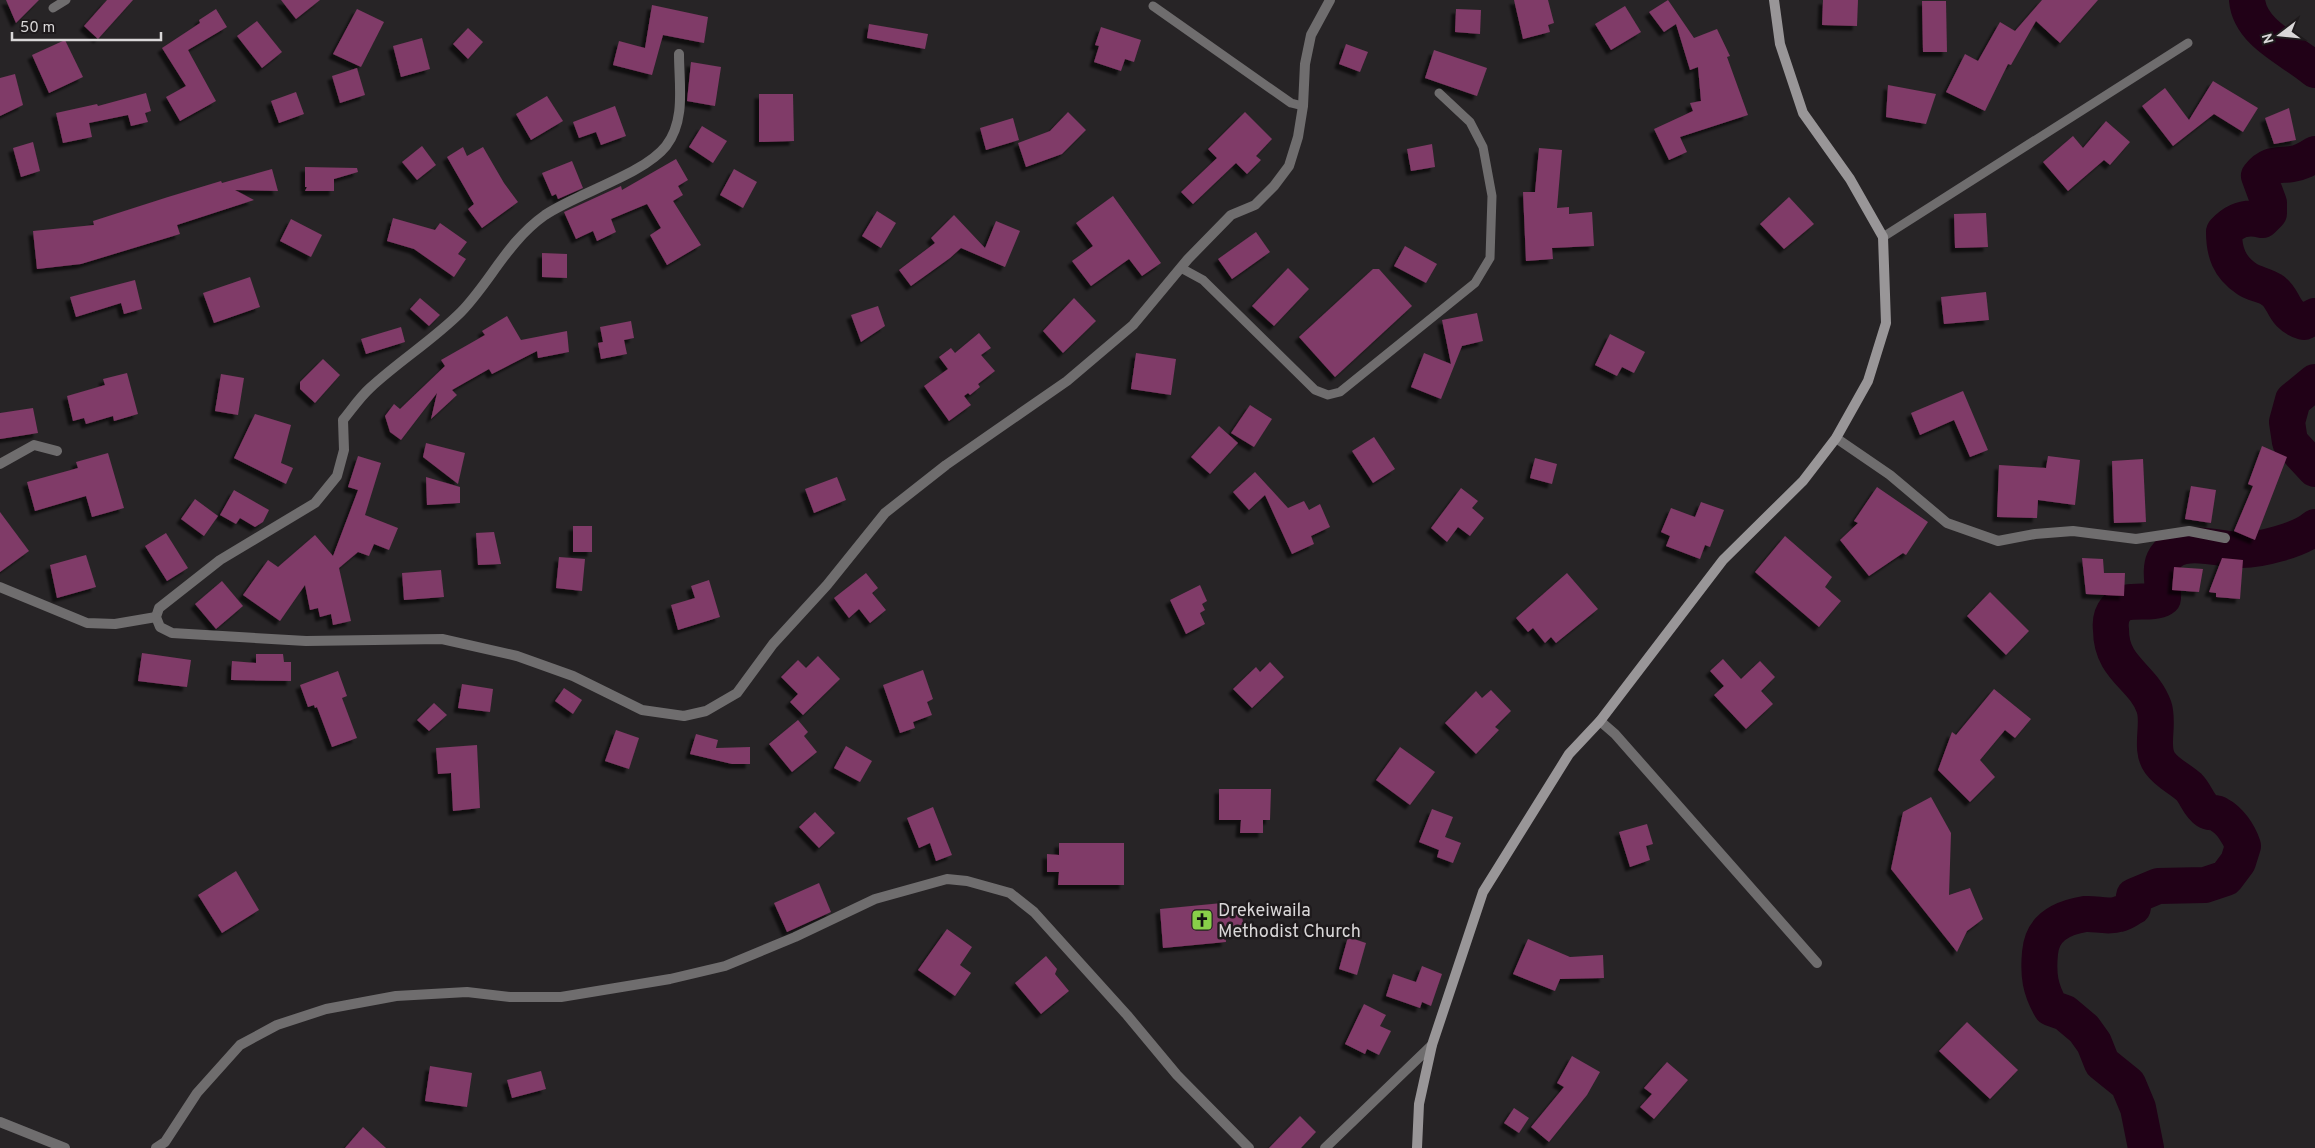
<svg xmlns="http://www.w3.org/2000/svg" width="2315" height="1148" font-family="Overpass,sans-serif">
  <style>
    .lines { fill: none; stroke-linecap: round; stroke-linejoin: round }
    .river { stroke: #210117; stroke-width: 36 }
    .building { fill: #803a67; filter: url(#shadow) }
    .lane { stroke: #6f6d6e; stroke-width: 9 }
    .street { stroke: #6f6d6e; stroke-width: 10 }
    .secondary { stroke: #999698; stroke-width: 10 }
    .labels { text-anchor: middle; stroke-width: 5; stroke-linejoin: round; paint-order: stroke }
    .poi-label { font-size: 18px; fill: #d9d7d8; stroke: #1e1a1c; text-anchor: start }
  </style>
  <defs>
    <filter id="shadow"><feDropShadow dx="-4.5" dy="4.5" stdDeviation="1" flood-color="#0009"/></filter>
  </defs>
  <rect width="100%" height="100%" fill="#272426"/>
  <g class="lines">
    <!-- river -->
    <g class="river">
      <path d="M2247,0c3,34 45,50 68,70"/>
      <path d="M2315,154c-8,5 -14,9 -23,10 -15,2 -23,-1 -33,12l10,27v10l-7,7c-16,-4 -27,0 -38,12 0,20 5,35 23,47 7,5 18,6 25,11 14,9 9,25 32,32l11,-6"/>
      <polyline points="2315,382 2293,400 2287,422 2290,442 2315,469"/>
      <path d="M2146,1148l-8,-40 -10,-24 -26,-21 -8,-20 -10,-14 -19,-16 -14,-5c-11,-19 -13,-33 -11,-55 2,-25 21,-35 45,-39 11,-1 22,4 34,0 5,-1 10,-5 14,-7l1,-11 24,-10 47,-1 21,-7 12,-16 5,-16c-4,-12 -13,-26 -25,-32 -3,-2 -8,-1 -11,-3 -9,-6 -11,-17 -18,-24 -10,-9 -21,-13 -29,-24 -11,-15 0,-38 -6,-56 -11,-31 -43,-38 -43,-77 -1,-8 0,-15 5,-21 11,-13 33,-3 47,-11 1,-12 -4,-27 1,-38 13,-25 54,-11 75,-10 19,1 61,-10 76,-23"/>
    </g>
  </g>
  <!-- building -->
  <g class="building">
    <polygon points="6,0 39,0 16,23"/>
    <polygon points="107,0 133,0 98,39 84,26"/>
    <polygon points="281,0 320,0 296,19"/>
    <polygon points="1514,0 1548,0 1554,23 1548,25 1550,32 1523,39"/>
    <polygon points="1668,0 1694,38 1717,29 1730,56 1727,57 1748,115 1680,137 1687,152 1669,160 1654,129 1693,111 1690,103 1701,101 1698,67 1690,70 1676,24 1664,32 1649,12"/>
    <polygon points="1823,0 1858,0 1857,26 1822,25"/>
    <polygon points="2042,0 2098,0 2060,43 2036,21 2011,65 2008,64 1985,111 1946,92 1965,54 1978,61 2000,22 2015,31"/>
    <polygon points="1922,1 1946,1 1947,52 1923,52"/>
    <polygon points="652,5 708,17 704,43 663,35 652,75 613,65 619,41 645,48"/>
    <polygon points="1625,6 1641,32 1611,50 1595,24"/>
    <polygon points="216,9 227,27 188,50 216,101 180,121 166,97 186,86 162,48 200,23 199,20"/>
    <polygon points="357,9 384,22 361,67 333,54"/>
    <polygon points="1456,9 1481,10 1480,34 1455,32"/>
    <polygon points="257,21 282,52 262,68 237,36"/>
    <polygon points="869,24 928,34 925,49 867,38"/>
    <polygon points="1101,27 1141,40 1134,62 1125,59 1121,71 1094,62 1099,46 1095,45"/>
    <polygon points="468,28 483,42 468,59 453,44"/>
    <polygon points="422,38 430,69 401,77 393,46"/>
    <polygon points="65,40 83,77 49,93 32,55"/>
    <polygon points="1346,44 1368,52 1360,72 1339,64"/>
    <polygon points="1434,50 1487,68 1477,96 1425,78"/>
    <polygon points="691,62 721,67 715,106 687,101"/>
    <polygon points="357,68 365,95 340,103 332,76"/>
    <polygon points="15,74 23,105 0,116 0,78"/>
    <polygon points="2213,81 2258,108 2243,132 2214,114 2173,146 2142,106 2165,88 2189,120"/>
    <polygon points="1888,85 1936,94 1926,124 1886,117"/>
    <polygon points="296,92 304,114 279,123 271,101"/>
    <polygon points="146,93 151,111 145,113 148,122 131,126 128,115 89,123 92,137 63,143 56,113 97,104 98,106"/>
    <polygon points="759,94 793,94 794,141 759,142"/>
    <polygon points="547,96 563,121 531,140 516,114"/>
    <polygon points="615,106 626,136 601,145 596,132 579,138 573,122"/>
    <polygon points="2289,108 2296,140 2274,144 2265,118"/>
    <polygon points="1068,112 1086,130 1062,154 1026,167 1018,143 1050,131"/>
    <polygon points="1245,112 1272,139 1256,156 1261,160 1247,174 1236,163 1193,204 1181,192 1217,158 1208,149"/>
    <polygon points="1013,118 1019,140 986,150 980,128"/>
    <polygon points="2106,121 2130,142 2110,165 2104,160 2068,191 2043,162 2073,136 2083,148"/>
    <polygon points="702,126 727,141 713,163 689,147"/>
    <polygon points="33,142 40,171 21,177 13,148"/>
    <polygon points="1432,144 1435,167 1411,171 1407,149"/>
    <polygon points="422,146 436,165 417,180 402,162"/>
    <polygon points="463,147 467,156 483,147 504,183 518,202 482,228 468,209 474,204 447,157"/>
    <polygon points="1539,148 1562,150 1557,208 1569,207 1569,214 1592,212 1594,246 1552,248 1553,259 1526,261 1523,192 1535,192"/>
    <polygon points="676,159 688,180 678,186 683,195 673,201 701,245 667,265 650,235 661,228 647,204 611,219 616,232 597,241 593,231 576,239 564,212 621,186 622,190"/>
    <polygon points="572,161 583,188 558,199 556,194 552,196 542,173"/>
    <polygon points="305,167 357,168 358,172 334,179 334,191 305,191 307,187 305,187"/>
    <polygon points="272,169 278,191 235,190 254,200 177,225 180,234 81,264 37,269 33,231 94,225 93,221 168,197 221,181 222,183"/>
    <polygon points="734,169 757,182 743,208 720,195"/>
    <polygon points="1113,196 1161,263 1142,276 1129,259 1091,286 1072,261 1093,246 1076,223"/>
    <polygon points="1789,197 1814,224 1784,249 1760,224"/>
    <polygon points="877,211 896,223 881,248 862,236"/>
    <polygon points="1986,213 1988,247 1955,248 1954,214"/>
    <polygon points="954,215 985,248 996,221 1020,231 1005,267 961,248 950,258 911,286 899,270 935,243 931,238"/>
    <polygon points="393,218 435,230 440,223 467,242 458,254 466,259 454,277 414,249 387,241"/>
    <polygon points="291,219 322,235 311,257 280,241"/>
    <polygon points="1256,232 1270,252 1232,279 1218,259"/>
    <polygon points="1405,246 1437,264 1426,283 1394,266"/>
    <polygon points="542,253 567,254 567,278 542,277"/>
    <polygon points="1288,268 1309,289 1274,326 1252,306"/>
    <polygon points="1373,269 1379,269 1412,306 1335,377 1299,337"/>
    <polygon points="250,277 260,307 214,323 203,293"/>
    <polygon points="135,280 142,309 124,314 121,303 76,317 70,297"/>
    <polygon points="1986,292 1989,320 1944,324 1941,297"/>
    <polygon points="420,298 440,315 429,326 410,309"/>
    <polygon points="1074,298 1096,321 1063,353 1043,331"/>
    <polygon points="878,306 885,326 861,342 851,315"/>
    <polygon points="1477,313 1483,341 1462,346 1441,399 1411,387 1424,353 1451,364 1442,320"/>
    <polygon points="507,316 521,340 567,331 569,352 538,358 537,351 492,374 489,369 452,390 457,395 431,419 437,393 401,440 390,432 385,416 394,404 400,409 445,366 441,360 485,335 482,331"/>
    <polygon points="631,321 634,338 624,340 627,354 601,359 598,343 603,342 600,327"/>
    <polygon points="401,327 405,342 366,354 361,339"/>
    <polygon points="979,333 991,348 981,355 995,371 978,384 980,387 970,395 968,393 964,396 971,405 949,421 924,386 948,369 939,357 951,348 955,353"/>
    <polygon points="1610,334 1645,352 1634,373 1622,367 1617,376 1595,365"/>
    <polygon points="1136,353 1176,359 1171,395 1131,389"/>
    <polygon points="323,359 340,375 315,403 300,389 300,382"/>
    <polygon points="127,373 138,414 114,421 113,416 86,424 84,418 73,421 67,396 105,385 103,379"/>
    <polygon points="221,374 244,378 238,415 215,411"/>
    <polygon points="1963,391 1988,450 1970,457 1954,420 1920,435 1911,413"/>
    <polygon points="1250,405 1272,419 1254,447 1231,433"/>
    <polygon points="33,408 38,433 0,439 0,413"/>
    <polygon points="255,414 291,425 281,463 293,468 286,484 234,458"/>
    <polygon points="1219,426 1238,443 1210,474 1191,457"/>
    <polygon points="1374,437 1395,469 1373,483 1352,451"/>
    <polygon points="426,443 465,453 458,484 423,457"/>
    <polygon points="2262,446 2287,457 2255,540 2234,531 2253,486 2248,484"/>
    <polygon points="108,453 124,508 92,517 86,496 35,511 27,482 78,468 76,462"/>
    <polygon points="358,456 381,463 365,515 398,528 389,550 374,544 369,556 358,552 339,568 351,621 333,625 331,614 320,617 318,608 310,610 305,585 280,621 243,595 268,560 278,567 315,535 333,556 358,490 348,487"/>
    <polygon points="2048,456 2080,460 2075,505 2038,500 2037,518 1997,517 1999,465 2046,468"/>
    <polygon points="1535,458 1557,464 1552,484 1530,478"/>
    <polygon points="2143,459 2146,522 2114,523 2112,461"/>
    <polygon points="1255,472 1288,508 1304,501 1309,510 1320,504 1330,527 1311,536 1314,544 1292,554 1265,495 1249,510 1233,492"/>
    <polygon points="426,477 460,487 460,503 427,505"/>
    <polygon points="837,477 846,500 814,513 805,489"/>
    <polygon points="2191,486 2216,490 2211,523 2185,519"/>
    <polygon points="1877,487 1928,522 1906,555 1903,553 1869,576 1840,540 1858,523 1854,521"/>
    <polygon points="1461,488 1478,501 1472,508 1484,518 1470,536 1458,527 1447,542 1431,528"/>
    <polygon points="234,490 269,510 263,522 255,527 240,518 236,524 220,515"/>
    <polygon points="195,499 218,516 204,536 181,519"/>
    <polygon points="1701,502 1724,510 1710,547 1705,545 1700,559 1666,546 1670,536 1661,532 1671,508 1695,517"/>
    <polygon points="0,512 29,551 0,572"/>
    <rect x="573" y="526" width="19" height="26"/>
    <polygon points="494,532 501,564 478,565 476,533"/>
    <polygon points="166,533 188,568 167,581 145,546"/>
    <polygon points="1785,536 1832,577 1825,587 1841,601 1819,627 1755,572"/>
    <polygon points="86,555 96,587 57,598 50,565"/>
    <polygon points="559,557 585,559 582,591 556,588"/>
    <polygon points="2082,558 2103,559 2104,573 2125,573 2124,596 2086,594"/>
    <polygon points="2222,558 2243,560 2240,599 2216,597 2216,593 2209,592"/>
    <polygon points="2174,567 2203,569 2199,592 2172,590"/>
    <polygon points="441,570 444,597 404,600 402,573"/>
    <polygon points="866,573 878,588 872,593 886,610 870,623 859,609 849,618 834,598"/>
    <polygon points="1567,573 1598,609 1556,643 1551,637 1545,643 1533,628 1528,632 1516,618"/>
    <polygon points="709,580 720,617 678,630 671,605 695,598 691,586"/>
    <polygon points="222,581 243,606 216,629 195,604"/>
    <polygon points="1200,585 1207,601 1202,604 1205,610 1200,613 1205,624 1186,634 1170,600"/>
    <polygon points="1990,592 2029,631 2006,655 1967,616"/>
    <polygon points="142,653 191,660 187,687 138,681"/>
    <polygon points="256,654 283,654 284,662 291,662 291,681 231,680 232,661 256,663"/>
    <polygon points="818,656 840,679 803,715 790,702 798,694 781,677 798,660 806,668"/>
    <polygon points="1723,659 1741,679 1760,661 1775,677 1761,691 1773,704 1746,729 1714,695 1724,686 1710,671"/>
    <polygon points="1270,662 1284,677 1252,708 1233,689 1256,667 1260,672"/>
    <polygon points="923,670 933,699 927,702 932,715 913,722 915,728 900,733 883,685"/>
    <polygon points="338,671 347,696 342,698 357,738 332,747 317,707 315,708 314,705 308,707 300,685"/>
    <polygon points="462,684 493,689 490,712 458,708"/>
    <polygon points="564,688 582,700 573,714 555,701"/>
    <polygon points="1994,689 2031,719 2015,738 2005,730 1980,760 1995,777 1970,802 1938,770 1952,732 1956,735"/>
    <polygon points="1491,690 1511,711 1495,727 1499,730 1476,754 1445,723 1476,691 1482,698"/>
    <polygon points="434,703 447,715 429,731 417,720"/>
    <polygon points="798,720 808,732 804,736 817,752 792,772 769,744"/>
    <polygon points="616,730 639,738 629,769 605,761"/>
    <polygon points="696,734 718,740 716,748 750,747 750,764 732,764 690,754"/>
    <polygon points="477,745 480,808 453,811 451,773 438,774 436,748"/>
    <polygon points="846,746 872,761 860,782 834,768"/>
    <polygon points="1400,747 1435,772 1410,805 1376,780"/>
    <polygon points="1219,789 1271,789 1270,820 1263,820 1263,833 1240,833 1241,820 1219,820"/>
    <polygon points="1931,797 1951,833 1949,895 1970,888 1983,919 1967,931 1957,952 1891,869 1903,812"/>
    <polygon points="933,807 952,855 936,861 930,843 919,848 907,818"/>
    <polygon points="1432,809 1453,817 1445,837 1461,843 1453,863 1437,857 1439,850 1419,842"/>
    <polygon points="815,812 835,833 819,848 799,827"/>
    <polygon points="1647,824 1653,844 1646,846 1650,860 1630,867 1619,832"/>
    <polygon points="1059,843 1124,843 1124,885 1058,885 1059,872 1047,872 1047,854 1059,855"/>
    <polygon points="236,871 259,910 222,933 198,895"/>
    <polygon points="819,883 831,912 787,932 774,903"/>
    <polygon points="1222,903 1223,909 1241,908 1244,930 1225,932 1226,942 1163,948 1160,909"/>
    <polygon points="947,929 972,947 960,965 971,973 955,996 918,970"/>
    <polygon points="1348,937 1366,943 1357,975 1339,969"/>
    <polygon points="1528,939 1570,957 1603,955 1604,978 1560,979 1555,991 1513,974"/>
    <polygon points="1046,956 1057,969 1055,974 1069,991 1041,1014 1015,983"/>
    <polygon points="1422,966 1442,974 1431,1006 1422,1002 1420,1008 1386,996 1393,974 1416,982"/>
    <polygon points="1364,1004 1386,1015 1380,1026 1391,1031 1379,1055 1367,1049 1365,1054 1345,1044"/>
    <polygon points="1967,1022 2018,1070 1990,1099 1939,1051"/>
    <polygon points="1572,1056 1600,1072 1587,1095 1549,1142 1531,1127 1564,1087 1557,1083"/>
    <polygon points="1667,1062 1688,1080 1654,1119 1640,1107 1652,1094 1644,1088"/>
    <polygon points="430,1066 472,1073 467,1107 425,1101"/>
    <polygon points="541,1071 546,1089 512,1098 507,1080"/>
    <polygon points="1514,1108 1529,1118 1519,1133 1504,1123"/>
    <polygon points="1300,1116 1316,1132 1301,1148 1269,1148"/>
    <polygon points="363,1127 386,1148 345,1148"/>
  </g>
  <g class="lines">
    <!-- lane -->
    <g class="lane">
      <polyline points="1153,6 1291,103 1303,106"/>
      <polyline points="53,8 66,0"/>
      <polyline points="1883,237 2188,43"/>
      <polyline points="1181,268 1203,280 1315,390 1328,395 1340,392 1475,283 1490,258 1492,196 1483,147 1470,122 1439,93"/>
    </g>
    <!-- street -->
    <g class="street">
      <path d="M679,54c0,31 7,66 -13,92 -22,28 -88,47 -121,69 -38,27 -54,66 -84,97 -28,28 -62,49 -91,76 -10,9 -18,21 -27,32l1,30 -7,26 -22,27 -95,57 -61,48 -3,9 4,10 12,6 134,8 136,-2 75,17 56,20 69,34 42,6 22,-5 31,-18 36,-49 54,-59 58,-72 61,-48 121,-84 66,-56 55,-66 43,-44 24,-10 19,-19 15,-20 9,-29 5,-31 2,-42 6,-29 19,-35"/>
      <polyline points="1836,438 1890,475 1947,523 1998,541 2035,534 2073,531 2136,539 2189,531 2225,538"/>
      <polyline points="0,464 34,445 57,451"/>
      <polyline points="0,587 87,623 115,624 156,617"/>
      <polyline points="1600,721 1615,734 1817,963"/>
      <polyline points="0,1122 65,1148"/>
      <polyline points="156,1148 165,1142 197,1093 240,1045 277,1025 326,1009 396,996 467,992 510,997 561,997 670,979 725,966 795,937 875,899 947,879 967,881 1010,893 1034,912 1127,1015 1177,1075 1249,1148"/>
      <polyline points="1325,1148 1432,1045"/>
    </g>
    <!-- secondary -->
    <polyline class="secondary" points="1417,1148 1419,1104 1432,1045 1483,892 1569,754 1600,721 1723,560 1803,481 1836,438 1868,381 1886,323 1883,237 1850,179 1803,113 1780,44 1774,0"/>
  </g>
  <!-- icons -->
  <defs>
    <g id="church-square" transform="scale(1.125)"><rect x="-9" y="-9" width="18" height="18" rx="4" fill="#88cf49" stroke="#1e1a1c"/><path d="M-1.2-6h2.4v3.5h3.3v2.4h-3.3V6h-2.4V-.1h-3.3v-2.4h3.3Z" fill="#111"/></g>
  </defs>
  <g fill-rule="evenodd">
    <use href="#church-square" x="1202" y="920"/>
  </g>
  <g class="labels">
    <!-- poi labels -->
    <g class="poi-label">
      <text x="1218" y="916">Drekeiwaila<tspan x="1218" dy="21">Methodist Church</tspan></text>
    </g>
  </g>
  <!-- north arrow -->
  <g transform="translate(2280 35) rotate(254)" stroke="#1e1a1c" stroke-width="4" paint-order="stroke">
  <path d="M0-4L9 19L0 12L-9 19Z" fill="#d9d7d8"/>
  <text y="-8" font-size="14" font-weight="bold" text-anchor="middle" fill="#d9d7d8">N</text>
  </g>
  <!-- scale -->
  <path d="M12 32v8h149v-8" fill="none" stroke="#d9d7d8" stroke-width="2.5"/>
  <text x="20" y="32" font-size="15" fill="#d9d7d8" stroke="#1e1a1c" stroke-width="4" paint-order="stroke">50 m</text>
</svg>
